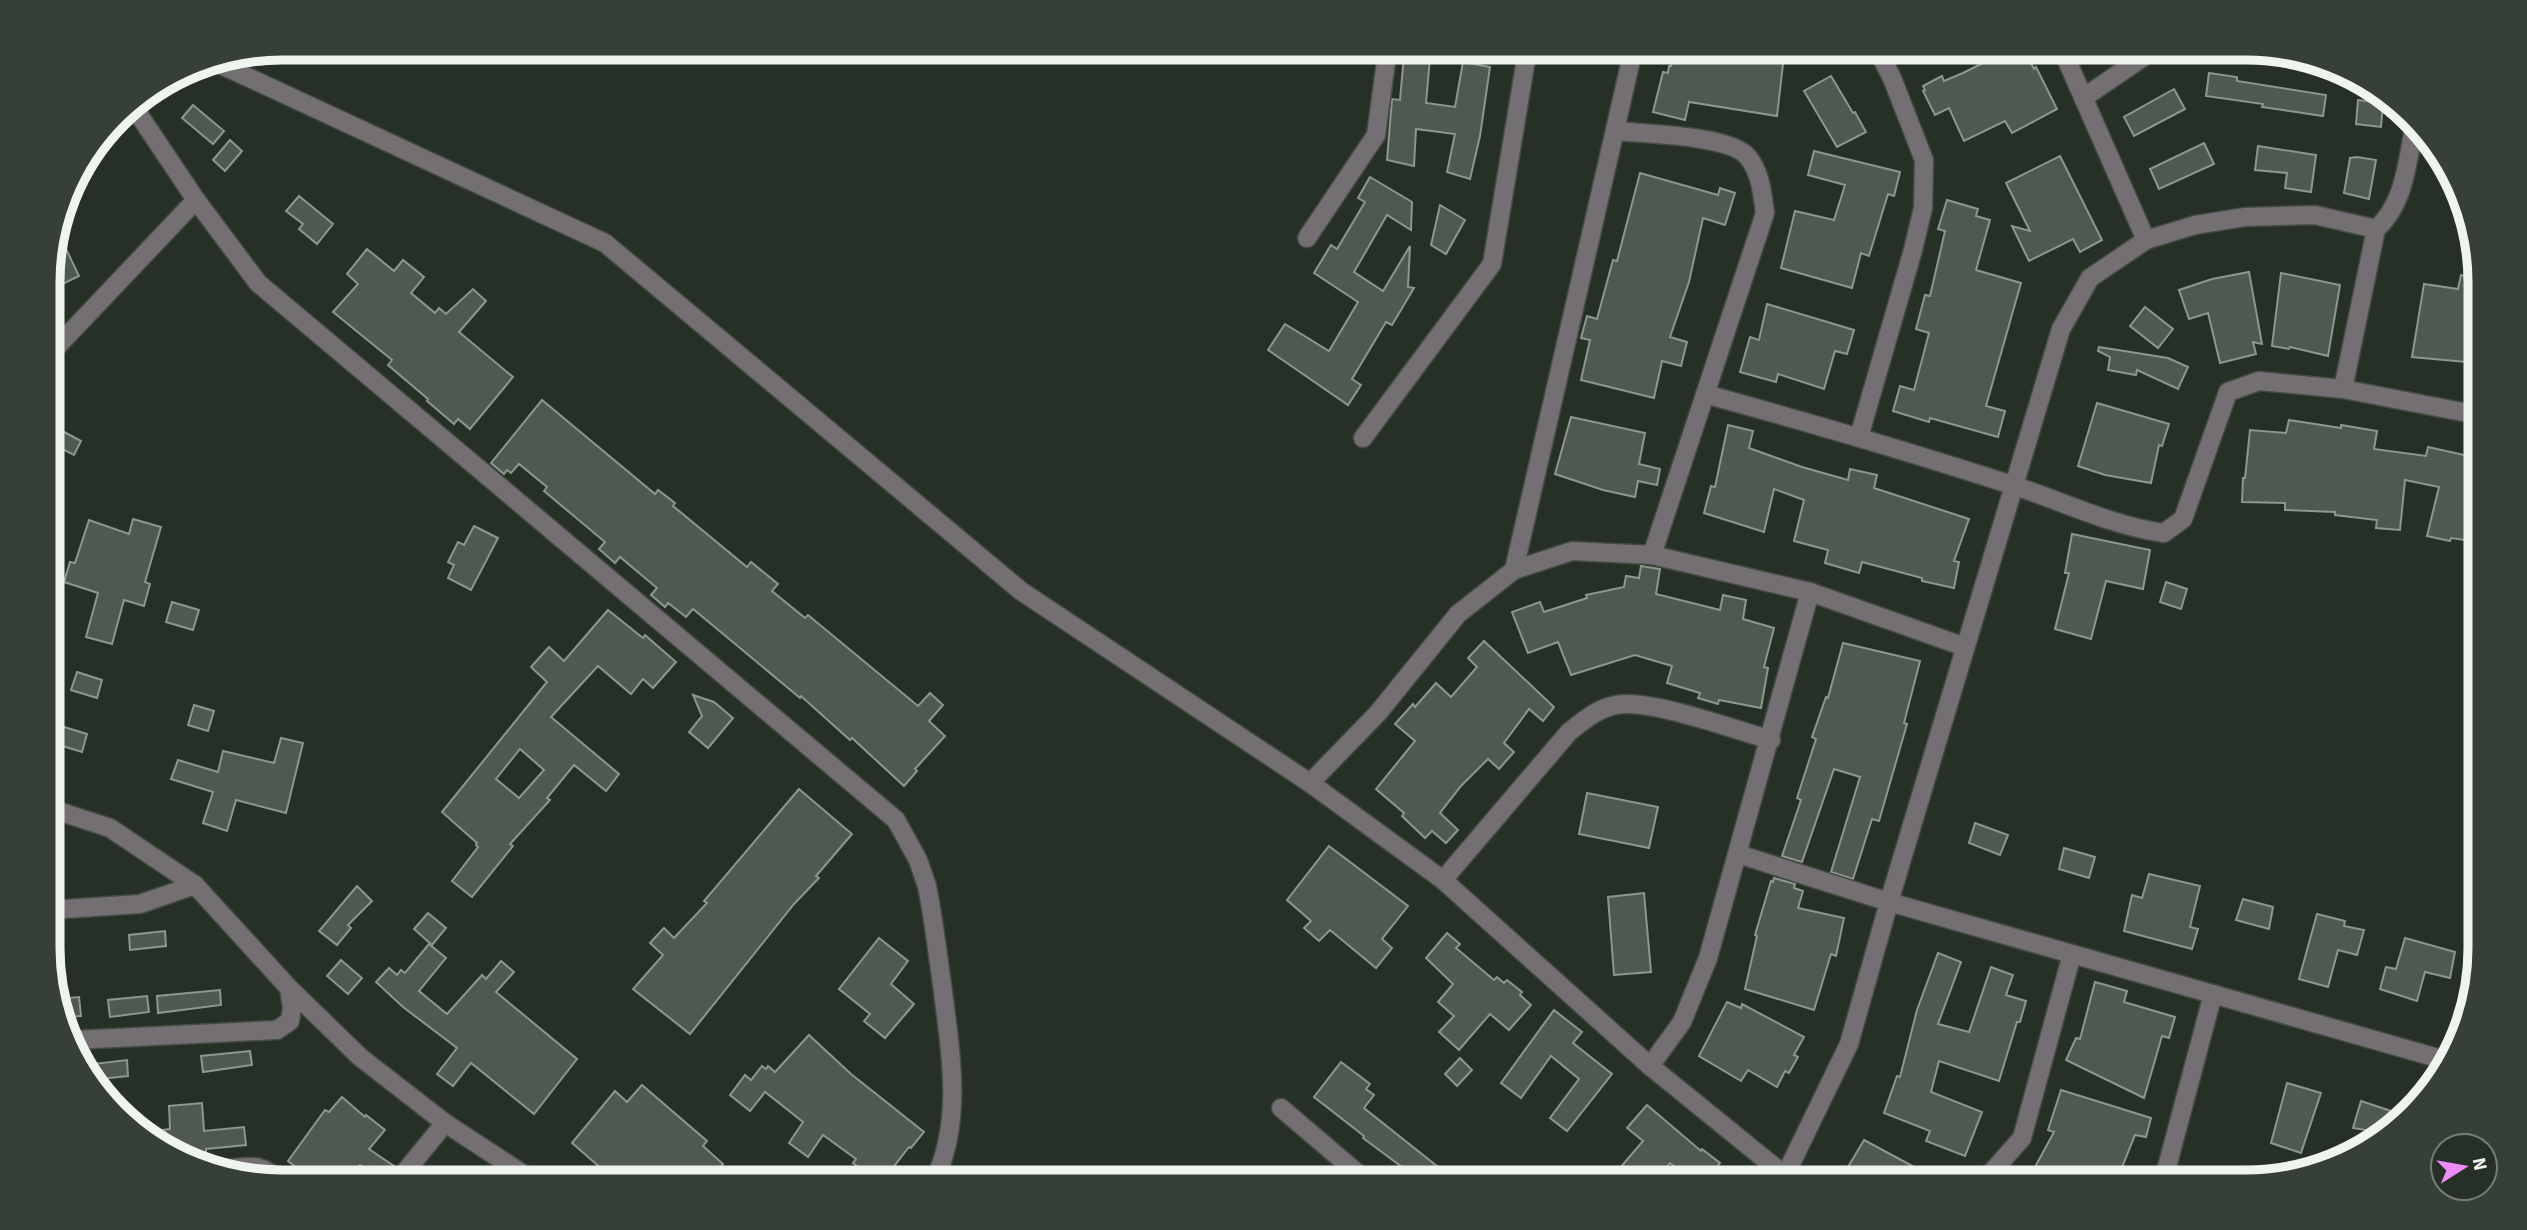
<svg xmlns="http://www.w3.org/2000/svg" width="2527" height="1230" font-family="'Source Sans 3',sans-serif">
  <style>
    .building { fill: #50594f; stroke: #8d978d; stroke-width: 2; fill-rule: evenodd }
    .lines { fill: none; stroke-linecap: round; stroke-linejoin: round }
    .minor-casing { stroke: #434b43; stroke-width: 21 }
    .minor { stroke: #736f73; stroke-width: 18 }
    .rim { fill: none; stroke: #eff4ee; stroke-width: 9 }
  </style>
  <rect width="100%" height="100%" fill="#273027"/>
  <!-- building -->
  <g class="building">
    <polygon points="1676,47 1785,47 1777,116 1689,102 1685,120 1653,112 1663,72 1668,73 1669,66 1671,66"/>
    <polygon points="1993,47 2023,47 2034,69 2036,67 2057,109 2012,133 2005,121 1964,141 1949,108 1935,115 1923,91 1925,90 1923,86 1942,76 1944,81 1963,73 1997,56"/>
    <polygon points="1404,55 1430,58 1426,103 1455,107 1463,62 1490,67 1480,136 1470,179 1447,172 1455,134 1416,129 1414,166 1387,160 1392,99 1400,100"/>
    <polygon points="2209,73 2237,77 2237,81 2326,95 2323,116 2262,107 2263,104 2206,96"/>
    <polygon points="1831,76 1853,113 1855,112 1866,132 1837,147 1804,91"/>
    <polygon points="2174,89 2185,109 2134,136 2124,117"/>
    <polygon points="2358,100 2383,103 2381,127 2356,124"/>
    <polygon points="193,105 224,131 213,144 182,118"/>
    <polygon points="230,140 242,151 225,171 213,160"/>
    <polygon points="2204,143 2214,164 2159,189 2150,169"/>
    <polygon points="2258,146 2316,155 2311,192 2285,188 2287,173 2255,170"/>
    <polygon points="1814,151 1900,172 1894,196 1888,194 1869,256 1861,253 1852,288 1781,268 1795,211 1834,220 1845,185 1808,175"/>
    <polygon points="2060,156 2102,240 2080,252 2073,239 2029,261 2012,226 2030,231 2006,183"/>
    <polygon points="2357,157 2376,160 2369,199 2344,193 2350,158"/>
    <polygon points="1640,173 1718,195 1720,188 1735,193 1725,225 1703,218 1689,282 1670,337 1687,342 1681,366 1662,361 1654,398 1581,380 1590,340 1581,338 1587,316 1597,319 1613,260 1617,261"/>
    <polygon points="1370,177 1412,202 1411,230 1387,215 1354,272 1383,291 1410,246 1408,287 1414,288 1392,325 1386,322 1352,379 1361,385 1348,405 1268,350 1285,324 1329,351 1358,302 1314,273 1331,245 1337,249 1365,202 1358,198"/>
    <polygon points="299,196 333,224 317,244 299,229 303,224 286,211"/>
    <polygon points="1947,200 1978,209 1976,216 1990,220 1976,270 2021,283 1986,406 2005,411 1998,437 1930,418 1929,422 1893,411 1900,386 1914,390 1929,333 1916,329 1925,295 1930,296 1945,231 1938,229"/>
    <polygon points="1440,205 1465,220 1446,254 1431,245"/>
    <polygon points="57,230 79,276 48,291 48,266"/>
    <polygon points="367,249 394,271 403,260 424,277 411,293 435,313 439,308 446,314 473,289 486,301 459,332 513,377 470,429 458,419 454,424 427,401 428,399 388,365 392,360 333,312 358,284 347,274"/>
    <polygon points="2249,272 2262,344 2253,342 2256,354 2220,363 2208,313 2189,319 2179,290 2212,279"/>
    <polygon points="2281,273 2340,285 2328,356 2290,347 2289,349 2272,346"/>
    <polygon points="2461,275 2478,279 2477,363 2412,357 2424,284 2458,289"/>
    <polygon points="1767,304 1854,330 1847,354 1835,351 1824,389 1778,374 1776,382 1740,372 1750,337 1759,340"/>
    <polygon points="2145,307 2173,329 2158,348 2130,326"/>
    <polygon points="2099,347 2168,358 2188,367 2178,389 2137,370 2136,375 2108,370 2110,357 2098,351"/>
    <polygon points="542,400 655,494 658,490 675,503 673,506 747,567 751,562 778,584 772,591 805,618 808,615 918,706 930,693 943,705 929,721 945,736 915,769 917,771 904,786 852,738 850,740 801,696 800,698 693,609 686,617 668,603 665,607 651,595 657,588 620,557 615,563 599,549 605,542 544,491 547,487 519,464 511,473 507,470 504,474 491,463"/>
    <polygon points="2097,403 2169,424 2162,446 2159,445 2151,483 2105,475 2078,466"/>
    <polygon points="1571,417 1645,433 1639,464 1660,469 1657,485 1638,481 1635,497 1603,490 1555,474"/>
    <polygon points="2289,420 2341,428 2341,425 2377,431 2374,449 2426,456 2428,447 2478,458 2479,542 2451,538 2450,541 2427,536 2439,487 2405,480 2400,530 2376,528 2377,520 2335,515 2335,512 2285,510 2285,503 2242,502 2243,478 2245,478 2250,430 2286,433"/>
    <polygon points="1728,425 1753,431 1749,448 1802,467 1848,480 1850,469 1877,475 1874,488 1969,519 1954,561 1959,562 1954,588 1922,581 1922,578 1862,562 1859,573 1825,563 1828,550 1794,541 1804,500 1774,489 1764,532 1704,513 1711,486 1715,487"/>
    <polygon points="53,426 81,441 74,455 48,442"/>
    <polygon points="133,519 161,527 145,582 150,584 144,606 124,600 112,644 86,637 98,593 64,582 70,562 75,563 89,520 129,534"/>
    <polygon points="474,526 498,538 471,590 448,578 454,565 448,562 458,542 464,545"/>
    <polygon points="2072,534 2150,550 2143,589 2106,581 2091,639 2055,629 2069,573 2065,573"/>
    <polygon points="1641,566 1660,569 1656,594 1720,610 1723,595 1746,600 1743,619 1774,628 1764,667 1768,668 1761,708 1719,700 1718,704 1698,698 1700,693 1667,683 1672,666 1635,655 1571,675 1558,642 1528,653 1512,612 1540,602 1544,612 1587,598 1586,595 1624,587 1626,576 1639,578"/>
    <polygon points="2166,582 2187,589 2181,609 2160,602"/>
    <polygon points="172,602 199,610 193,630 166,622"/>
    <path d="M608,610l35,28 2,-3 31,27 -23,26 -10,-9 -12,15 -33,-28 -47,51 68,57 -13,17 -32,-26 -27,33 3,2 -40,44 3,2 -41,51 -20,-16 26,-34 -2,-2 1,-2 -35,-31 105,-130 -16,-15 18,-20 15,14zM520,749l24,21 -25,28 -23,-19z"/>
    <polygon points="1484,641 1554,707 1543,721 1529,709 1504,743 1514,752 1499,769 1488,759 1461,786 1440,813 1458,830 1446,843 1432,831 1425,838 1402,816 1404,813 1376,789 1415,741 1395,724 1413,704 1415,707 1436,683 1451,697 1477,667 1468,658"/>
    <polygon points="1843,643 1920,661 1904,723 1907,724 1879,821 1872,819 1853,879 1831,872 1860,777 1834,769 1802,862 1782,856 1801,800 1797,798 1816,739 1812,737 1826,697 1828,698"/>
    <polygon points="77,672 102,680 97,698 71,690"/>
    <polygon points="693,695 714,702 733,718 708,748 689,732 702,716"/>
    <polygon points="194,705 214,711 208,731 188,725"/>
    <polygon points="61,726 87,734 82,752 56,744"/>
    <polygon points="281,738 303,743 286,813 236,800 227,831 203,823 213,792 171,779 178,760 218,772 223,751 274,763"/>
    <polygon points="799,789 852,834 816,876 819,878 794,904 690,1034 633,989 663,955 650,943 664,928 674,938 707,903 704,901"/>
    <polygon points="1587,793 1658,807 1649,848 1579,834"/>
    <polygon points="1975,823 2008,835 2000,855 1969,843"/>
    <polygon points="1329,846 1408,906 1382,939 1392,948 1376,968 1330,930 1319,941 1304,928 1311,921 1287,900"/>
    <polygon points="2064,848 2095,857 2089,878 2059,869"/>
    <polygon points="2149,874 2200,886 2190,927 2198,929 2192,949 2124,931 2132,895 2142,898"/>
    <polygon points="1774,878 1795,884 1794,888 1803,891 1798,908 1844,918 1836,956 1831,954 1814,1010 1745,989 1757,936 1755,935 1771,881 1773,882"/>
    <polygon points="357,886 372,901 348,925 351,928 337,945 319,931"/>
    <polygon points="1644,893 1651,972 1614,975 1608,897"/>
    <polygon points="2243,899 2273,907 2269,929 2236,920"/>
    <polygon points="428,913 446,928 432,945 414,929"/>
    <polygon points="2317,914 2345,921 2344,926 2364,930 2357,955 2338,950 2328,987 2299,979"/>
    <polygon points="165,931 166,946 130,950 129,935"/>
    <polygon points="1447,933 1460,944 1456,948 1494,980 1497,977 1504,983 1507,980 1522,992 1520,995 1531,1005 1509,1030 1490,1014 1459,1050 1439,1032 1454,1016 1438,1002 1453,984 1426,958"/>
    <polygon points="879,938 908,961 891,984 914,1004 885,1038 864,1021 870,1014 839,989"/>
    <polygon points="2405,938 2455,952 2450,978 2425,972 2417,1001 2380,989 2386,967 2396,969"/>
    <polygon points="429,944 446,958 419,991 447,1014 482,975 486,979 501,961 514,972 496,992 577,1059 534,1114 471,1063 453,1086 437,1074 457,1048 403,1007 376,982 389,968 397,975 401,970 405,973"/>
    <polygon points="1938,953 1961,962 1938,1024 1969,1032 1991,967 2013,975 2006,995 2026,1001 2020,1022 2017,1022 1999,1081 1939,1061 1931,1092 1982,1112 1965,1156 1926,1141 1930,1131 1884,1113 1897,1076 1900,1077 1917,1010"/>
    <polygon points="341,960 362,978 348,994 327,976"/>
    <polygon points="2095,982 2127,991 2124,1002 2175,1017 2169,1038 2162,1036 2144,1098 2066,1060 2076,1038 2080,1039"/>
    <polygon points="220,990 221,1005 158,1013 157,996"/>
    <polygon points="147,996 149,1012 110,1017 108,1000"/>
    <polygon points="79,997 81,1016 65,1017 58,999"/>
    <polygon points="1727,1002 1741,1008 1742,1004 1804,1037 1794,1055 1798,1057 1789,1073 1785,1071 1777,1087 1748,1070 1741,1081 1699,1056"/>
    <polygon points="1554,1010 1582,1032 1573,1043 1612,1074 1567,1131 1550,1118 1579,1079 1551,1056 1521,1098 1501,1083"/>
    <polygon points="809,1035 851,1074 924,1132 911,1148 909,1147 881,1183 878,1183 853,1163 856,1159 823,1135 808,1157 789,1143 803,1122 765,1092 750,1111 730,1095 745,1075 751,1080 762,1066 766,1069 768,1066 775,1072"/>
    <polygon points="250,1051 252,1065 203,1072 201,1056"/>
    <polygon points="1460,1058 1472,1070 1457,1086 1445,1074"/>
    <polygon points="127,1060 128,1076 100,1079 91,1079 85,1065"/>
    <polygon points="1341,1062 1370,1084 1366,1089 1374,1095 1364,1108 1457,1182 1422,1182 1363,1138 1364,1136 1314,1097"/>
    <polygon points="2287,1083 2321,1093 2301,1153 2271,1143"/>
    <polygon points="642,1085 707,1141 703,1146 723,1164 706,1183 618,1183 572,1143 615,1091 627,1102"/>
    <polygon points="2061,1090 2151,1118 2146,1137 2135,1135 2121,1170 2145,1182 2064,1182 2035,1167 2054,1132 2048,1130"/>
    <polygon points="342,1097 365,1117 366,1115 385,1130 369,1149 394,1166 383,1182 360,1165 344,1183 317,1183 288,1161 325,1110 329,1112"/>
    <polygon points="2361,1101 2391,1111 2388,1129 2384,1133 2353,1128"/>
    <polygon points="202,1103 204,1131 244,1127 246,1145 206,1149 206,1153 174,1155 146,1132 170,1129 169,1106"/>
    <polygon points="1647,1105 1701,1151 1702,1149 1720,1163 1717,1167 1741,1182 1696,1182 1670,1163 1654,1182 1608,1182 1643,1141 1627,1128"/>
    <polygon points="1864,1140 1942,1182 1839,1182"/>
  </g>
  <g class="lines">
    <!-- minor casing -->
    <g class="minor-casing">
      <g id="minor">
        <polyline points="2061,47 2146,240"/>
        <polyline points="213,61 605,243 1021,591 1310,783 1443,880 1650,1066 1793,1182"/>
        <polyline points="2083,98 2158,47"/>
        <path d="M131,103l65,97 62,83 638,537 22,40 9,26c7,35 11,71 16,106 8,63 20,132 -10,191"/>
        <path d="M1616,131c28,3 115,4 132,26 13,17 14,35 17,56l-113,342"/>
        <polyline points="1307,238 1376,135 1388,47"/>
        <polyline points="48,356 196,200"/>
        <polyline points="2343,389 2376,229"/>
        <path d="M1705,394c102,28 205,58 307,91 50,16 100,41 152,48l19,-14 45,-127 31,-11 84,8 135,26"/>
        <polyline points="1859,437 1913,250 1923,208 1924,160 1892,78 1876,47"/>
        <polyline points="1363,438 1492,264 1528,47"/>
        <polyline points="1514,570 1634,47"/>
        <polyline points="1310,783 1378,713 1458,614 1514,570 1572,551 1652,555 1810,592 1965,647"/>
        <polyline points="49,808 110,828 195,885 289,988 360,1057 445,1123 520,1172 531,1183"/>
        <polyline points="1738,854 1889,902 2448,1061"/>
        <path d="M1443,880l126,-148c14,-11 29,-24 47,-27 32,-7 120,25 155,35"/>
        <polyline points="49,910 140,904 195,885"/>
        <polyline points="74,1040 277,1030 290,1021 292,1008 289,988"/>
        <polyline points="1650,1066 1682,1022 1708,958 1810,592"/>
        <polyline points="1281,1108 1368,1182"/>
        <path d="M223,1169c26,-2 39,-8 58,14"/>
        <path d="M1782,1182l67,-138 40,-142 172,-573 29,-51 56,-38 49,-15 50,-8 70,-2 61,14c28,-24 31,-66 38,-100"/>
        <polyline points="1983,1182 2022,1138 2072,954"/>
        <polyline points="2163,1182 2213,994"/>
        <polyline points="396,1183 445,1123"/>
      </g>
    </g>
    <!-- minor -->
    <use href="#minor" class="minor"/>
  </g>
  <!-- crop -->
  <path d="M0 0H2527V1230H0ZM282 60H2246A222 222 0 0 1 2468 282V948A222 222 0 0 1 2246 1170H282A222 222 0 0 1 60 948V282A222 222 0 0 1 282 60Z" fill="#374037" fill-rule="evenodd"/>
  <path class="rim" d="M282 60H2246A222 222 0 0 1 2468 282V948A222 222 0 0 1 2246 1170H282A222 222 0 0 1 60 948V282A222 222 0 0 1 282 60Z"/>
  <!-- north arrow -->
  <g transform="translate(2464 1167) rotate(79)"><circle r="33" fill="#273027" stroke="#777e77" stroke-width="2"/>
  <path d="M0-5L12 26L0 18L-12 26Z" fill="#ee8cf8"/>
  <text y="-10" font-size="19" font-weight="bold" text-anchor="middle" fill="#eff4ee">N</text>
  </g>
</svg>
